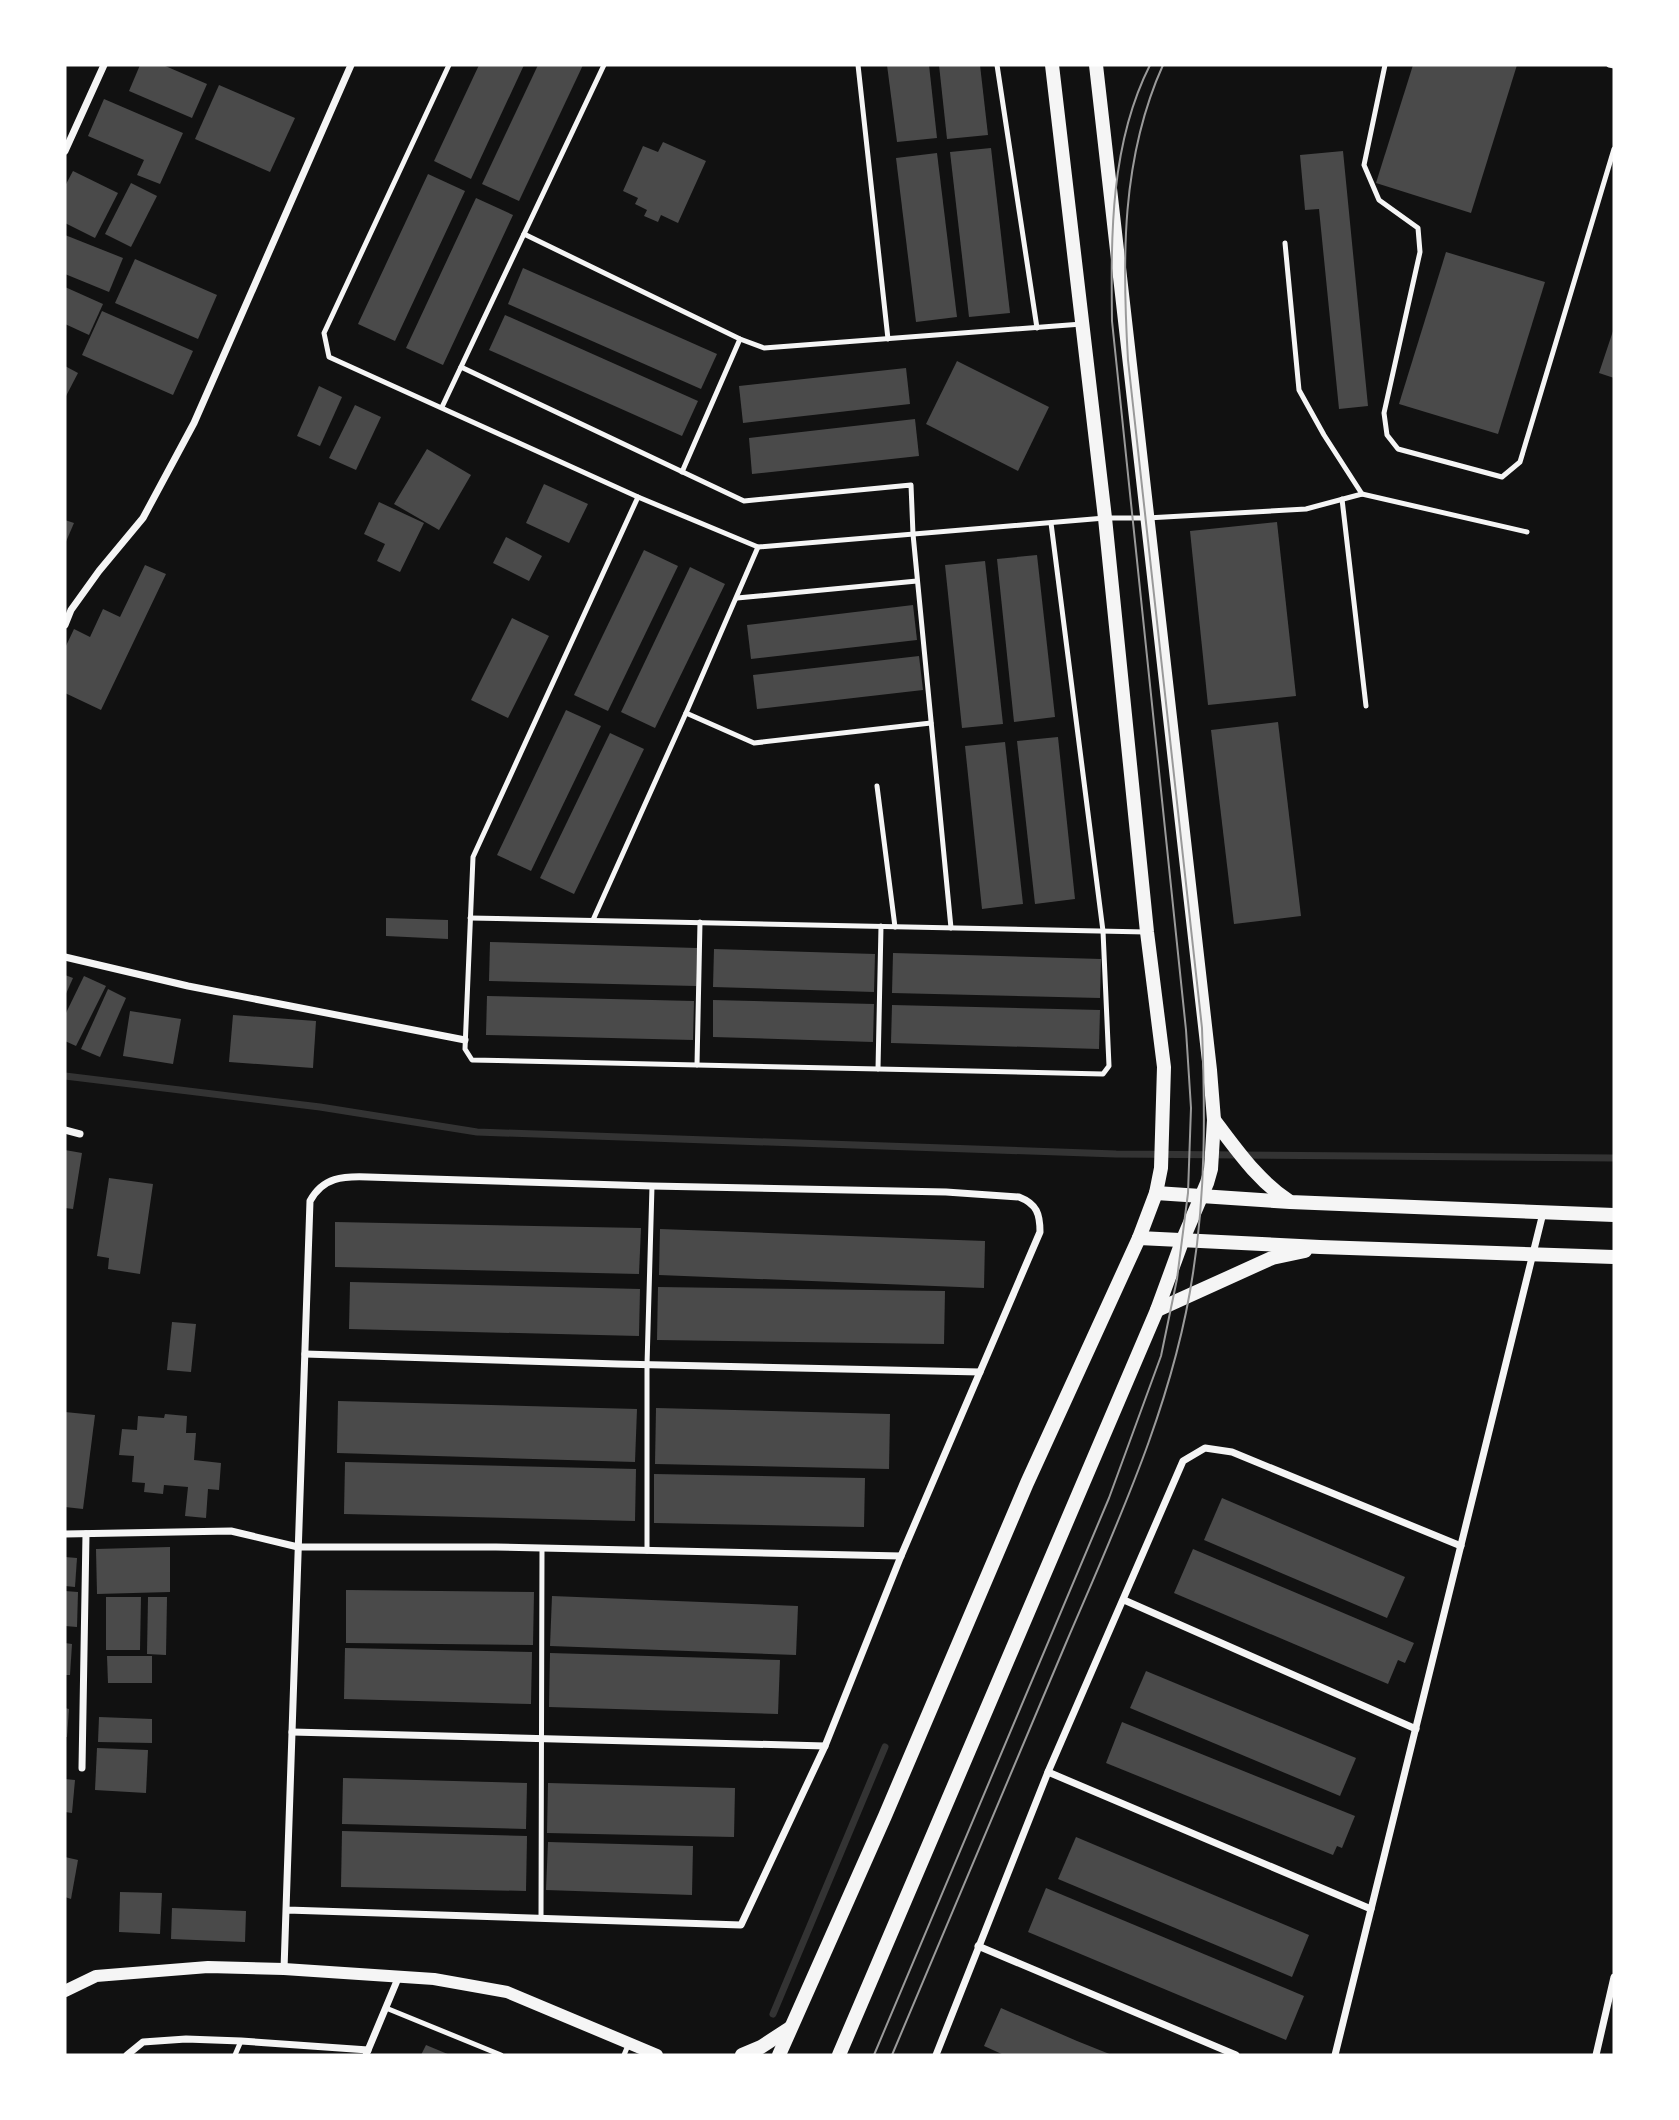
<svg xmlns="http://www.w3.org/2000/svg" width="1679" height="2120" font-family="'DM Sans',sans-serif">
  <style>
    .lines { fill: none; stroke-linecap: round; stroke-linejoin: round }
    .stream { stroke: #333; stroke-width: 7 }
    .building { fill: #4a4a4a }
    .service { stroke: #f5f5f5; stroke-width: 5 }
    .minor { stroke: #f5f5f5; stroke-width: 7 }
    .tertiary { stroke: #f5f5f5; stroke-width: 12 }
    .secondary { stroke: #f5f5f5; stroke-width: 14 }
    .tram { stroke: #9a9a9a; stroke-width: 2 }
  </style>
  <rect width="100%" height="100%" fill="#111"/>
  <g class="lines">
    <!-- stream -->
    <g class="stream">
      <polyline points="65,1076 320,1107 477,1132 1116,1154 1614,1158"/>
      <polyline points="773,2014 885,1747"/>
    </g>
  </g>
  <!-- building -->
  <g class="building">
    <polygon points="140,65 163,65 207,84 192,118 129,91"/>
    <polygon points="479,65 524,65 471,179 434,161"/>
    <polygon points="538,65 583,65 519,201 482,184"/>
    <polygon points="887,65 929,65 937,138 897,142"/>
    <polygon points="939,65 980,65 988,135 947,139"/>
    <polygon points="1413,65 1517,65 1471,213 1376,183"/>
    <polygon points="219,85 295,118 270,172 195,139"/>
    <polygon points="104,99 183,133 160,184 137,175 144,160 88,136"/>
    <polygon points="663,142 706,161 678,223 661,215 658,222 644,216 647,210 635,204 638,198 623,191 643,146 658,152"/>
    <polygon points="991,148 1010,313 969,317 950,152"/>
    <polygon points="1343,151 1368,406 1339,409 1319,209 1305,210 1300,155"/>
    <polygon points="937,153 957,317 916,322 896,158"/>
    <polygon points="73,171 118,193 95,238 65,223 65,186"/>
    <polygon points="428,174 465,191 395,341 358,324"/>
    <polygon points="131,183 157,196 131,247 105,234"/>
    <polygon points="476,198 513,215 443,365 406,348"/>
    <polygon points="65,235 123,258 109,292 65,274"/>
    <polygon points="1446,252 1545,282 1498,434 1399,404"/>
    <polygon points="135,259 217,295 198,339 115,303"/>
    <polygon points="523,268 717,354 701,389 508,304"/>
    <polygon points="65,287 103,304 89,335 65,324"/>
    <polygon points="102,311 193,351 173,395 82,355"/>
    <polygon points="505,315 698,401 682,436 489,350"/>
    <polygon points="1614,328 1614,378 1599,373"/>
    <polygon points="957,361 1049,407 1018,471 926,424"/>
    <polygon points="65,366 78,373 65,398"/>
    <polygon points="906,368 910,404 743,423 739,386"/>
    <polygon points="319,386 342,397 320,446 297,436"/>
    <polygon points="355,405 381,417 356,470 329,458"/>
    <polygon points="915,419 919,456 752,474 749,438"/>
    <polygon points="427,449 471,475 439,530 394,504"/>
    <polygon points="544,484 588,504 569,543 526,523"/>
    <polygon points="379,502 424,523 400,572 377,561 385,544 364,534"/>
    <polygon points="65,520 74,523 65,544"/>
    <polygon points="1277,522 1296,696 1208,705 1190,531"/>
    <polygon points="506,537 542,556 529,581 493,563"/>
    <polygon points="644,550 678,566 608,711 574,695"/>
    <polygon points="1037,555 1055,717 1014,722 997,559"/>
    <polygon points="985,561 1003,724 962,728 945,565"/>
    <polygon points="145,565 166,574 101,710 65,693 65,648 74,629 90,637 103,609 120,617"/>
    <polygon points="690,567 725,584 655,728 621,712"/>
    <polygon points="913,605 917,640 751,659 747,625"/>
    <polygon points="512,618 549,636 508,718 471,700"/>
    <polygon points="919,656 923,690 757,709 753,675"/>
    <polygon points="566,710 601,726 531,871 497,855"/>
    <polygon points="1278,722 1301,916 1234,924 1211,730"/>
    <polygon points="610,733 644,749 574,894 540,878"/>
    <polygon points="1058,737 1075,899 1035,904 1017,741"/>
    <polygon points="1005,742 1023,904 982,909 965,746"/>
    <polygon points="386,918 448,920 448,939 386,936"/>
    <polygon points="490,942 697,948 696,986 489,981"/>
    <polygon points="714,949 875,954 874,992 713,987"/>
    <polygon points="893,953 1101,959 1100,998 892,993"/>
    <polygon points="65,975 73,978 65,996"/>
    <polygon points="84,976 106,986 76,1046 65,1041 65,1015"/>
    <polygon points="108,989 126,998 100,1057 81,1049"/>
    <polygon points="487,996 694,1001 693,1040 486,1035"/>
    <polygon points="713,1000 874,1004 873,1042 713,1037"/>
    <polygon points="892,1005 1100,1010 1099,1049 891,1043"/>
    <polygon points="130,1011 181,1019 173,1064 123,1056"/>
    <polygon points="233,1015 316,1021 313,1068 229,1062"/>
    <polygon points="65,1150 82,1153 73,1209 65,1208"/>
    <polygon points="109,1178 153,1184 140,1274 108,1269 109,1258 97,1256"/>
    <polygon points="335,1222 641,1228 639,1274 335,1267"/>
    <polygon points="660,1229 985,1241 984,1288 659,1275"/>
    <polygon points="350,1282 640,1289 639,1336 349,1329"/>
    <polygon points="658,1287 945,1291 944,1344 657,1340"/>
    <polygon points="172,1322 196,1324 191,1372 167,1370"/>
    <polygon points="338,1401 637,1409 635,1462 337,1453"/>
    <polygon points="656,1408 890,1414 889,1469 655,1464"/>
    <polygon points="65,1412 95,1415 83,1509 65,1507"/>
    <polygon points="165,1414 187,1416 186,1433 196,1433 194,1460 221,1463 219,1490 208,1489 206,1518 185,1516 188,1487 164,1485 163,1494 144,1492 145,1483 132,1482 134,1456 119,1455 122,1429 137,1430 138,1416 164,1418"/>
    <polygon points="345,1462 636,1469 635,1521 344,1514"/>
    <polygon points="654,1474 865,1478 864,1527 654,1523"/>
    <polygon points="1222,1498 1405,1577 1387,1618 1204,1540"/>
    <polygon points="170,1547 170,1592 97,1594 96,1549"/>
    <polygon points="1193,1549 1414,1643 1405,1663 1398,1660 1388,1684 1174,1593"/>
    <polygon points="65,1557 77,1558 75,1587 65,1586"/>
    <polygon points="346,1590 534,1592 533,1645 346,1643"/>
    <polygon points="65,1591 78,1592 77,1627 65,1626"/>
    <polygon points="552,1596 798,1606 796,1655 550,1646"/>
    <polygon points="106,1597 141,1597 140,1650 106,1650"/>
    <polygon points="148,1597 167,1597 166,1655 147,1654"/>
    <polygon points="65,1643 72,1644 70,1675 65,1675"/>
    <polygon points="345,1648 532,1652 531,1704 344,1699"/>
    <polygon points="550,1653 780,1660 778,1714 549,1707"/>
    <polygon points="107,1656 152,1656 152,1683 108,1683"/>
    <polygon points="1146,1671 1356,1758 1340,1796 1130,1708"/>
    <polygon points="65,1708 69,1709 67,1737 65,1737"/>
    <polygon points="99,1717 152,1719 152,1743 98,1742"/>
    <polygon points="1122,1722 1355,1816 1342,1848 1337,1846 1333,1855 1106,1763"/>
    <polygon points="97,1748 148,1750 146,1793 95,1790"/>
    <polygon points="343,1778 527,1783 526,1829 342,1824"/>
    <polygon points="65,1779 75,1780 72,1813 65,1812"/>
    <polygon points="548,1783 735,1788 734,1837 547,1833"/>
    <polygon points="342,1831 527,1836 526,1891 341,1887"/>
    <polygon points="1076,1837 1309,1935 1292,1977 1058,1879"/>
    <polygon points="548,1842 693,1846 692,1895 546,1890"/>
    <polygon points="65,1857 78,1860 71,1899 65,1897"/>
    <polygon points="1046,1888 1304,1996 1286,2040 1028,1932"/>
    <polygon points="120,1892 162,1893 160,1934 119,1932"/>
    <polygon points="172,1908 246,1911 245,1942 171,1939"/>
    <polygon points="1001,2008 1077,2041 1112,2055 1004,2055 984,2046"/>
    <polygon points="426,2045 450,2055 421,2055"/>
  </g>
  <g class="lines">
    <!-- service -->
    <g class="service">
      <polyline points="449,65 324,333 329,357 638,497 758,547 1105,518 1147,518 1306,509 1362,494 1527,532"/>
      <polyline points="858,65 888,339"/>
      <polyline points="997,65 1037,328"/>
      <polyline points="1385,65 1364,165 1379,200 1418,228 1420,252 1384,413 1387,435 1398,449 1502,477 1520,462 1614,149"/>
      <polyline points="1609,65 1614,66"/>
      <polyline points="524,234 740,339 764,348 1082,324"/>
      <polyline points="1285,243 1299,390 1324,435 1362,494"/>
      <polyline points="461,367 744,501 911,485 913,534 951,928"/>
      <polyline points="442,407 604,65"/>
      <polyline points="682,472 740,339"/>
      <polyline points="638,497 473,857 465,1049 472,1060 1103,1074 1109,1066 1103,931 1051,523"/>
      <polyline points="1342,499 1366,706"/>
      <polyline points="737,598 917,581"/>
      <polyline points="686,713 754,743 931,723"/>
      <polyline points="877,786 895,927"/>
      <polyline points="470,918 1146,932"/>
      <polyline points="593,920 686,713 758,547"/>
      <polyline points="697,1065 700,922"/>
      <polyline points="878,1069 881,926"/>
      <polyline points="647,1551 647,1365 652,1186"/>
      <polyline points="541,1918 542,1548"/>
      <polyline points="386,2008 501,2055"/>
      <polyline points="235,2055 241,2041"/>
      <polyline points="624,2055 629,2043"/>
    </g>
    <!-- minor -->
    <g class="minor">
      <polyline points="65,151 104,65"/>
      <polyline points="65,625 71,610 99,571 143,518 194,423 351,65"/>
      <polyline points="65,957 188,986 465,1040"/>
      <polyline points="65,1130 80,1134"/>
      <polyline points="305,1354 618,1364 980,1372"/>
      <polyline points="65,1534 231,1531 298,1547 496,1547 901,1556"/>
      <polyline points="1124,1600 1416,1729"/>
      <polyline points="292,1732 825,1746"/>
      <polyline points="82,1768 86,1534"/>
      <polyline points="1048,1772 1371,1909"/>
      <polyline points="978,1946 1236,2055"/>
      <path d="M284,1969l26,-768c13,-24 33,-25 58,-24l284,9 294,6 73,5c18,7 21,17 21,35l-139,324 -76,190 -84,179 -454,-15"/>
      <polyline points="127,2055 143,2042 186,2039 241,2041 368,2050"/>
      <polyline points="366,2055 399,1976"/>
      <polyline points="936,2055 1048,1772 1183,1461 1205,1448 1232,1452 1461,1546"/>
      <polyline points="1335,2055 1543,1213"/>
      <polyline points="1596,2055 1614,1977"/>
    </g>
    <!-- tertiary -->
    <polyline class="tertiary" points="65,1991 96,1976 208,1967 284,1969 434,1979 507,1992 657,2055"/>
    <!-- secondary -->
    <g class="secondary">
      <path d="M1214,1120c23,30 43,60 75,81"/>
      <polyline points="1156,1193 1290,1202 1614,1215"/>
      <polyline points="1139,1238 1320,1247 1614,1257"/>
      <polyline points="1157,1310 1272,1258 1305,1251"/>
      <polyline points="742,2055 761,2047 790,2028"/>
      <polyline points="779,2055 885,1816 1027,1483 1139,1238 1156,1193 1161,1168 1164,1067 1147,932 1105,518 1052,65"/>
      <polyline points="839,2055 1157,1310 1183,1239 1207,1183 1211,1169 1214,1120 1210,1070 1096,65"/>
    </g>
    <!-- tram -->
    <g class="tram">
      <path d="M874,2055l235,-557 52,-142 16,-77 11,-86 3,-85 -5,-78 -74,-709c-1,-86 -2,-177 38,-256"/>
      <path d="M892,2055c58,-137 116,-274 174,-412 51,-119 108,-241 127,-370 13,-82 12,-163 9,-245l-74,-668c-6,-100 -7,-202 35,-295"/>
    </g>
  </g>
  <!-- border -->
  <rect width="1679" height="2120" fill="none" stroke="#ffffff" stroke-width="133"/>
</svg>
